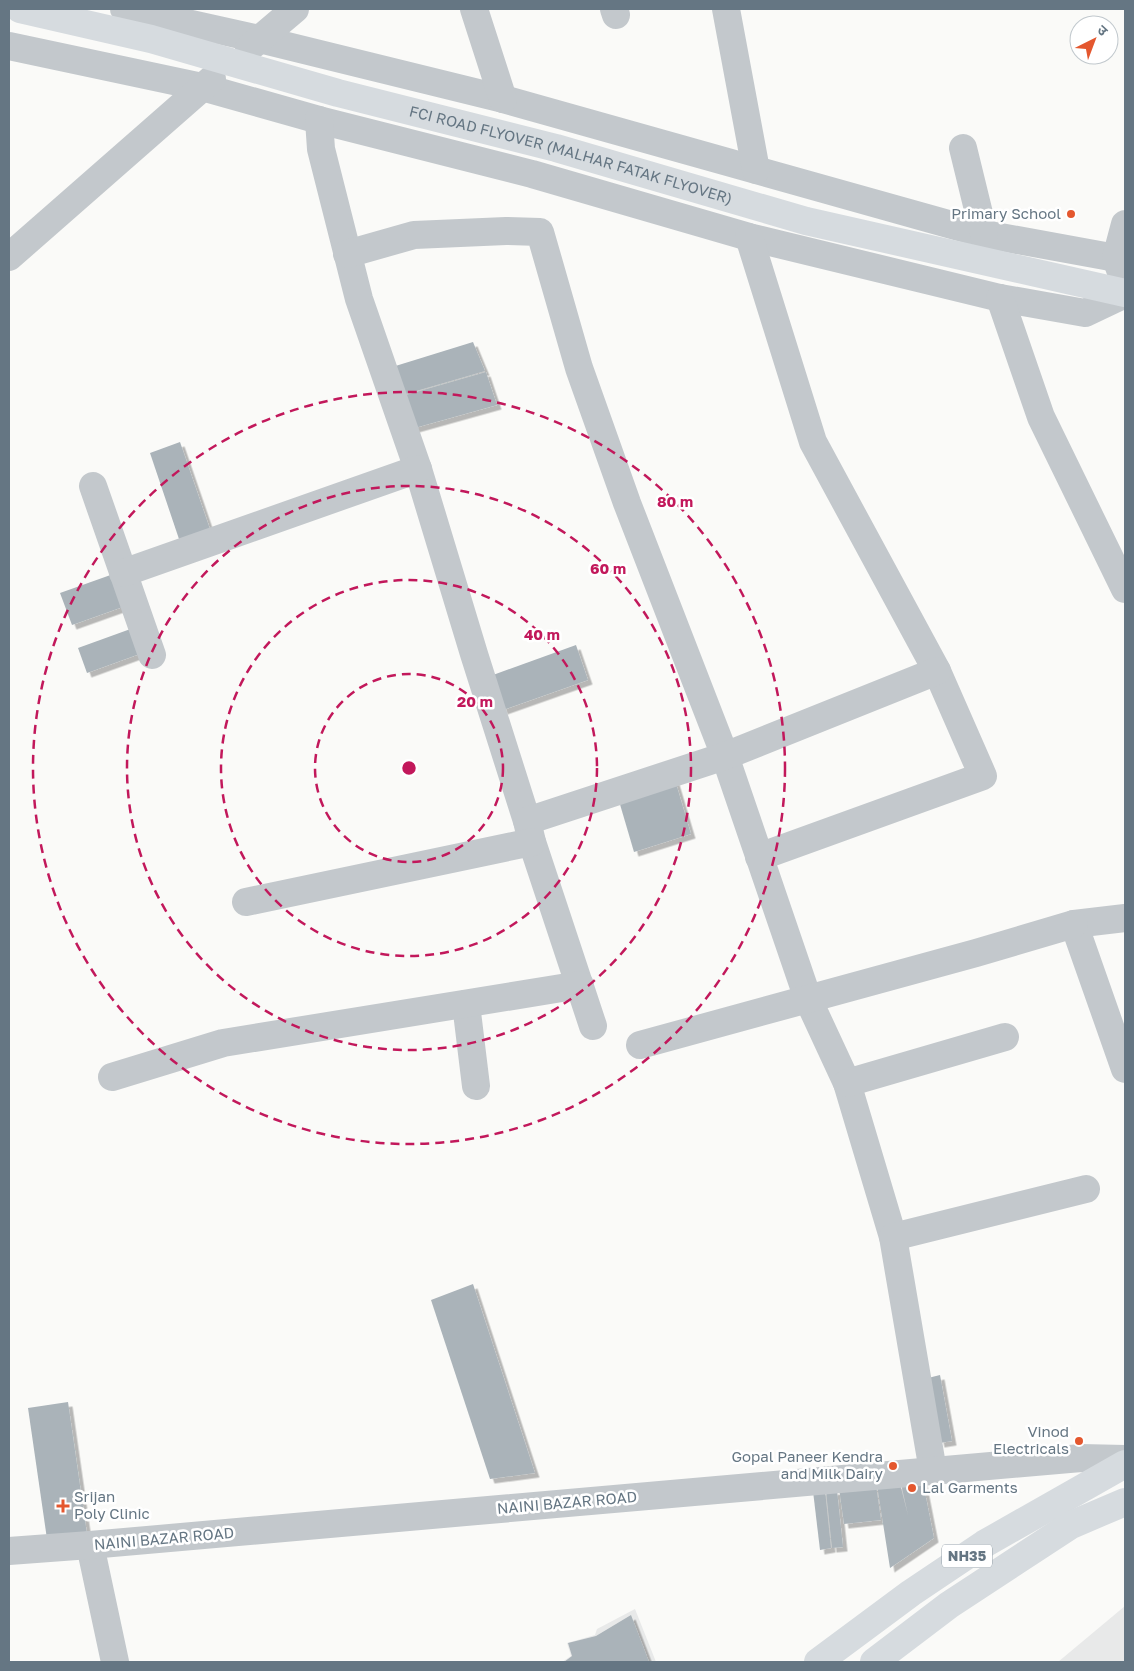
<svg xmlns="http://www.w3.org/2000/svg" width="1134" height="1671" font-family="'Golos Text','Noto Sans Devanagari',sans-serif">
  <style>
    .built { fill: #e8e9e9 }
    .building { fill: #aab3b9; filter: url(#shadow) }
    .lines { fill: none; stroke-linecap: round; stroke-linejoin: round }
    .street { stroke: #c3c8cc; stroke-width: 28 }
    .secondary { stroke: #d6dbdf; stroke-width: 28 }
    .highway { stroke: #d6dbdf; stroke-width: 28 }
    .ring { fill: none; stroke: #c2185b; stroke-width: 2.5; stroke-dasharray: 9 6 }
    .poi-dot { fill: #e4572e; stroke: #fff; stroke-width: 2 }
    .labels { text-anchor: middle; stroke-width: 5; stroke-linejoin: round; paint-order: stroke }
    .shield { fill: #fff; stroke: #939fa8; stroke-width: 1 }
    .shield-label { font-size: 14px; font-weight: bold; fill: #657683 }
    .street-label { font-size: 15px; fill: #657683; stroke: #fff }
    .poi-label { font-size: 15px; fill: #657683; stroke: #fff; text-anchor: end }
    .centre { fill: #c2185b; stroke: #fff; stroke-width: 2.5 }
    .ring-label { font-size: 15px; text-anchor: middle; font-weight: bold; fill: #c2185b; stroke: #fff; stroke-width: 5; stroke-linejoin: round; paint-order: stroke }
  </style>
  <defs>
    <filter id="shadow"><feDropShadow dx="4.5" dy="4.5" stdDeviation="0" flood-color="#0004"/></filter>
  </defs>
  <rect width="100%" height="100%" fill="#fafaf8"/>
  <!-- built -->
  <g class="built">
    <polygon points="1125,1606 1125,1662 1058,1662"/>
    <polygon points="635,1609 656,1662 562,1662 571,1656 567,1643 595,1635 597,1629"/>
  </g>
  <!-- building -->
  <g class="building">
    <polygon points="473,342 485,371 399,396 389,368"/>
    <polygon points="486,372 497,405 411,429 399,397"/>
    <polygon points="180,442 211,532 180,542 150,453"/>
    <polygon points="119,572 131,604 72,625 60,593"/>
    <polygon points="136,627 145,652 87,673 78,648"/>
    <polygon points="576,645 588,680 503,710 493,675"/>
    <polygon points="675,780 691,834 634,852 619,801"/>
    <polygon points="473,1284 535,1473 490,1479 431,1300"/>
    <polygon points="940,1375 952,1441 940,1443 928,1378"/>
    <polygon points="68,1402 87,1534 47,1539 28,1408"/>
    <polygon points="922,1477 934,1538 890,1568 877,1485 900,1484 908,1515 900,1479"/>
    <polygon points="876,1485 881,1520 844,1524 839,1488"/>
    <polygon points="825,1490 831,1548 820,1550 813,1491"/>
    <polygon points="837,1490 843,1547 832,1548 826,1491"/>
    <polygon points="631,1615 649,1662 564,1662 572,1656 568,1643 596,1636"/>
  </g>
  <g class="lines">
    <!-- street -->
    <g class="street">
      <polyline points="124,9 259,39 503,99 984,234 1116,258"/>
      <polyline points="474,9 503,99"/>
      <polyline points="614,9 616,15"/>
      <polyline points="726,9 756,170"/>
      <polyline points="9,46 202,87 319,120 532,174 749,237 1000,298 1085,313 1125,294"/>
      <polyline points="249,48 295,9"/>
      <polyline points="319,120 321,149 359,299 418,469 474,654 527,821 532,842 593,1026"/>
      <polyline points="963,148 984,234"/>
      <polyline points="749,237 813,442 937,671 983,776 759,857"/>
      <polyline points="347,254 414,235 506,231 540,232 579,368 627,503 725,756 808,999 847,1083 893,1237"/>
      <polyline points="9,257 212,79"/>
      <polyline points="1122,275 1116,258 1125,224"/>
      <polyline points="1000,298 1041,417 1125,589"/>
      <polyline points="93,486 152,655"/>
      <polyline points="123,573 418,469"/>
      <polyline points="527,821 725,756 937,671"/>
      <polyline points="246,902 532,842"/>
      <polyline points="1125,918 1074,924 1125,1069"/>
      <polyline points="466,1004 476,1086"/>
      <polyline points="640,1045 976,953 1074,924"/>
      <polyline points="112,1077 223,1043 580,985"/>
      <polyline points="847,1083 1005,1037"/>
      <polyline points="933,1471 893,1237 1086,1189"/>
      <polyline points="90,1545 115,1662"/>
      <polyline points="9,1551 90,1545 1081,1458 1125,1459"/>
    </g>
    <!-- secondary -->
    <path class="secondary" id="s1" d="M20,9l131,30 187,54 218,55 250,73 319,72"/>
    <!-- highway -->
    <g class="highway">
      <polyline points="818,1662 911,1593 984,1544 1125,1464"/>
      <polyline points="874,1662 949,1605 1071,1525 1125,1502"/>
    </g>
  </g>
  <!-- distance rings -->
  <g class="ring">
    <circle cx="409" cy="768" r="94"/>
    <circle cx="409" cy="768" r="188"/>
    <circle cx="409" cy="768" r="282"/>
    <circle cx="409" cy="768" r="376"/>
  </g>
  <!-- markers -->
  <g class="poi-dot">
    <circle cx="1071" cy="214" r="5"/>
    <circle cx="1079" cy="1441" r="5"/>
    <circle cx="893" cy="1466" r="5"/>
    <circle cx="912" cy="1488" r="5"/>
    <path d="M60.5 1498.5h5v5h5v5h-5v5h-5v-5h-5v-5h5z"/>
  </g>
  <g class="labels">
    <!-- shield labels -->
    <rect class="shield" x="942" y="1544.5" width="50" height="23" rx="4"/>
    <g class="shield-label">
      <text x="967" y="1561">NH35</text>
    </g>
    <!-- street labels -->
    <g class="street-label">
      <text dy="5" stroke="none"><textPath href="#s1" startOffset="570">FCI ROAD FLYOVER (MALHAR FATAK FLYOVER)</textPath></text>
      <text transform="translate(567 1503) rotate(-5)" y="5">NAINI BAZAR ROAD</text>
      <text transform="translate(164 1539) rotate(-5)" y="5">NAINI BAZAR ROAD</text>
    </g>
    <!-- poi labels -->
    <g class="poi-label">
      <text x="1061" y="219">Primary School</text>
      <text x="1069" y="1437">Vinod<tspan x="1069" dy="17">Electricals</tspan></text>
      <text x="883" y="1462">Gopal Paneer Kendra<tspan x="883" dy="17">and Milk Dairy</tspan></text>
      <text x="922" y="1493" text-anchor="start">Lal Garments</text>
      <text x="74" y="1502" text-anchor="start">Srijan<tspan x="74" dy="17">Poly Clinic</tspan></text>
    </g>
  </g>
  <circle cx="409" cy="768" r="8" class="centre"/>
  <g class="ring-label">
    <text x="675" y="507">80 m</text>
    <text x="608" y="574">60 m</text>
    <text x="542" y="640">40 m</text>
    <text x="475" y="707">20 m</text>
  </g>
  <!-- border -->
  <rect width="1134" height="1671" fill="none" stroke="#657683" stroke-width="20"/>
  <!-- north arrow -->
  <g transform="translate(1094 40) rotate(42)"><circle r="24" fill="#ffffff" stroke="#c1c8cd"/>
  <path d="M0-4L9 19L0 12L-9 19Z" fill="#e4572e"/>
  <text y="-8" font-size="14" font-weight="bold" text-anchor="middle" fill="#657683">उ</text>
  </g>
</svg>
